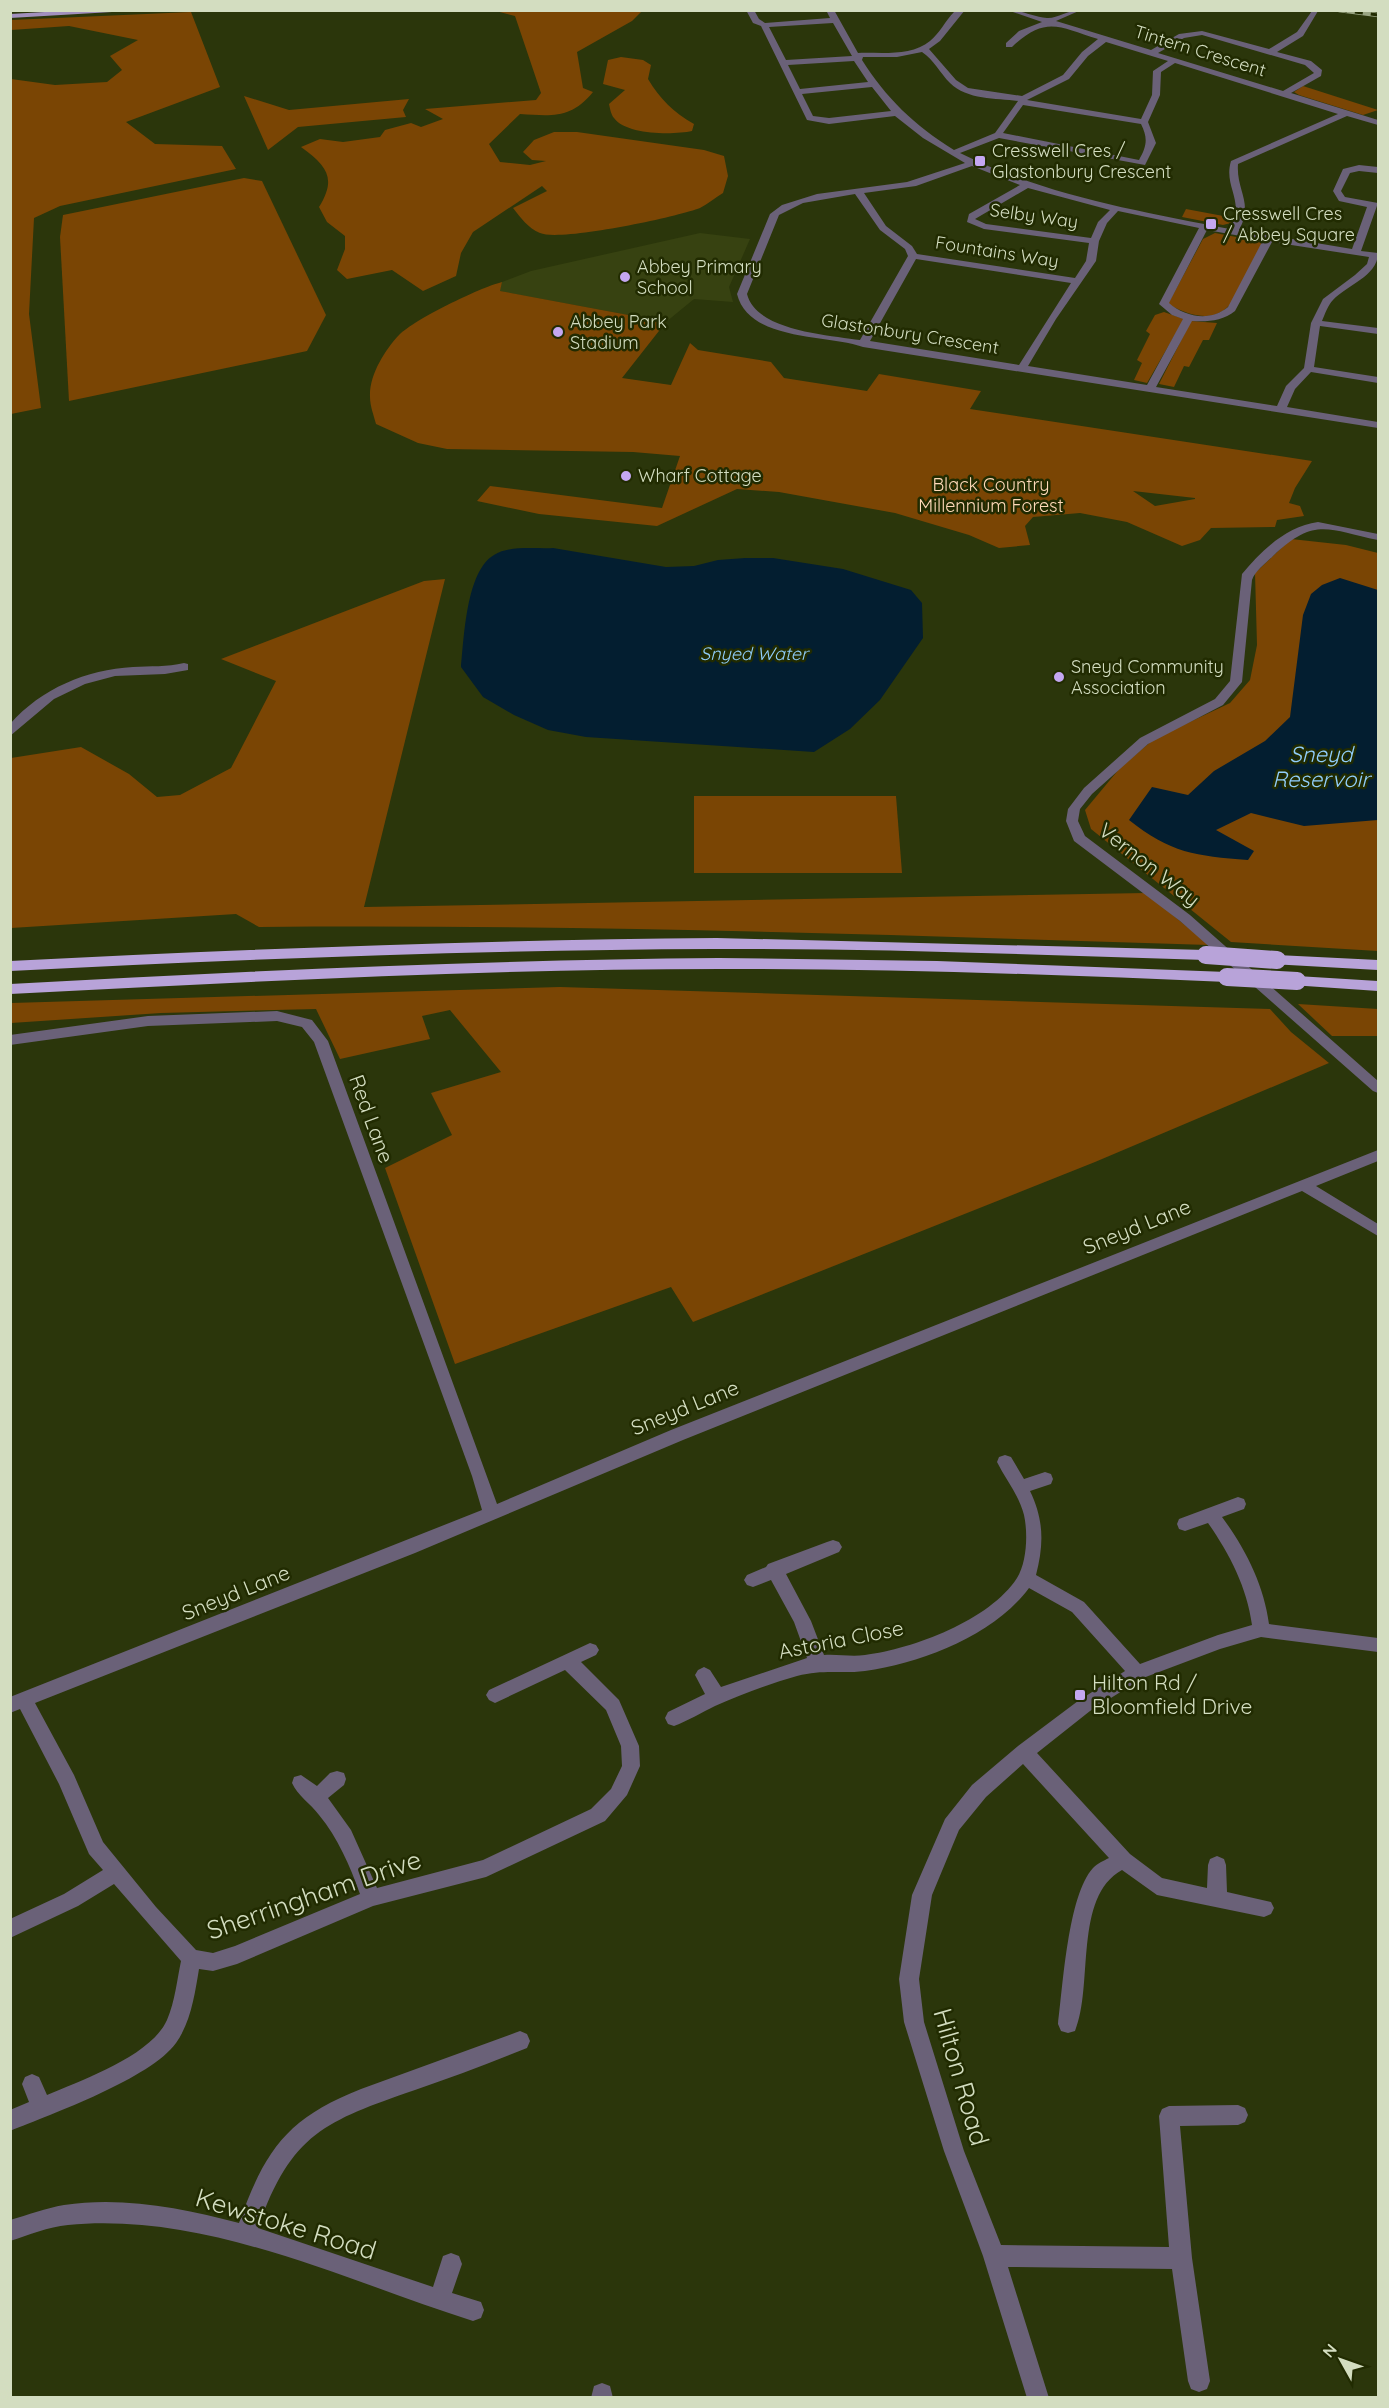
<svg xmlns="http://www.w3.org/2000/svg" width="1389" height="2408" font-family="Quicksand,sans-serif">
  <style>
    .built { fill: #374211 }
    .green { fill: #7a4504; fill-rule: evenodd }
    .water { fill: #031e30 }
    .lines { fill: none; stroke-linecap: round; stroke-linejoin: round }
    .minor { fill: #6a6178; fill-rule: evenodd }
    .major { fill: #a290be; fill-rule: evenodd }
    .highway { fill: #b8a3d9; fill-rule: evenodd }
    .rail-casing { stroke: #9aa583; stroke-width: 4.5 }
    .rail { stroke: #212b01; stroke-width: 3; stroke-dasharray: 8; stroke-linecap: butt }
    .highway-bridge { stroke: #b8a3d9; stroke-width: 18 }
    .poi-dot { fill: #c4a7f1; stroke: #212b01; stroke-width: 2 }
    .labels { text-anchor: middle; stroke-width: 5; stroke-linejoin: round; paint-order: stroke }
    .far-street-label { font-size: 18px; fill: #d3ddc0; stroke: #212b01 }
    .far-poi-label { font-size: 18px; fill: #d3ddc0; stroke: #212b01; text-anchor: start }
    .far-park-label { font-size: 18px; fill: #ffd9b8; stroke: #212b01 }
    .far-water-label { font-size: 18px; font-style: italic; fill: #91cefc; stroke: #212b01 }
    .street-label { font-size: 21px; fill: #d3ddc0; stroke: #212b01 }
    .poi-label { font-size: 21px; fill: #d3ddc0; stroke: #212b01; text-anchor: start }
    .water-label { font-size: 22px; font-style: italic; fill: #91cefc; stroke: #212b01 }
    .near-street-label { font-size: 26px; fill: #d3ddc0; stroke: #212b01 }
  </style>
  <rect width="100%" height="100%" fill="#2b360b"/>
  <!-- built -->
  <polygon class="built" points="700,233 750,239 729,287 733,302 694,299 666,322 499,291 502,282 531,271"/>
  <!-- green -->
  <g class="green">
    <path d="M496,11h146l-10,10 -55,31 6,36 10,4c-22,27 -41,24 -73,22l-31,30 11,18 30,3 16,-4 -14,-1 -9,-8 11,-12 20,-8h23l127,18 20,6 4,20 -5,17c-7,4 -15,11 -23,15 -23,9 -140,34 -160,25 -12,-5 -19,-15 -27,-25l34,-17 -5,-5 -69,46 -12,21 -5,23 -33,15 -31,-21 -45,9 -10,-9 8,-21v-13l-18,-14 -8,-15c18,-29 8,-41 -18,-60l19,-8 23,3 37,-5 5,-7 26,-7 10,4 22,-8 -18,-10 111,-9 5,-7 -26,-77z"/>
    <polygon points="191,12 220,87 126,122 155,144 222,146 236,169 60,206 34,218 29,314 41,408 11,414 11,79 55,85 107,82 122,70 110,56 138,40 69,26 11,30 11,20"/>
    <path d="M621,57l22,3 8,5 -3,14c12,20 25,33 46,45l-2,7c-19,4 -66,4 -78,-13 -3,-3 -4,-10 -5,-14l16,-14 -22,-6 5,-24z"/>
    <polygon points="1303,86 1378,110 1363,115 1299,95 1294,92"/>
    <polygon points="244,96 289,110 409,99 403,110 406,117 298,127 268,150"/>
    <polygon points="244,178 262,181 326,315 307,351 69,401 60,237 63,215"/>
    <polygon points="1186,209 1234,218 1231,223 1223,225 1182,217"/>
    <path d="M1215,233l48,9c-25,49 -31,97 -95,62l35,-65z"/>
    <path d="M502,282l-2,9 166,31 -44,56 49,7 19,-42 8,7 73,12 13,16 83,13 12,-17 102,17 -11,18 342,52 -17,27 -6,15 11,3 4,10 -27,4 -2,7 -64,1 -11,12 -18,6 -55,-24 -47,-9 -47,4 -8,9 5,19 -31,3 -30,-13 -74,-22 -116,-21 -42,-3 -80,37 -118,-12 -62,-13 13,-15 172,22 18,-52 -47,-4 -186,-3 -29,-6 -42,-19c-2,-8 -6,-18 -6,-27 -1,-22 15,-47 29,-62 16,-16 80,-47 103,-53zM1133,491l62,7v1l-40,7z"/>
    <polygon points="1164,312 1184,319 1147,383 1134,380 1142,363 1137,360 1150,334 1146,331 1155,315"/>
    <polygon points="1191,321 1217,323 1209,340 1203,340 1189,367 1184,366 1174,387 1159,384"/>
    <polygon points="1291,539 1346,545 1378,553 1378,951 1231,942 1091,829 1085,810 1120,768 1154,739 1230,703 1250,680 1257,645 1255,573"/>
    <path d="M445,579l-81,328 782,-14 63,52c-317,-10 -634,-21 -950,-18l-23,-13 -225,14v-170l70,-11 48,27 28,23 23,-2 51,-27 45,-87 -55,-22 203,-78z"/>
    <polygon points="694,796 896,796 902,873 694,873"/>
    <polygon points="560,987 1270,1009 1291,1032 1329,1063 1095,1162 693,1322 671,1287 455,1364 385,1168 452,1135 431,1093 501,1072 450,1010 422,1016 430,1039 340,1059 316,1009 161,1013 11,1023 11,1003"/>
    <polygon points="1298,1004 1378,1009 1378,1036 1332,1036"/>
  </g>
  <!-- water -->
  <g class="water">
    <path d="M553,548l113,19 28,-1 24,-6 27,-2h28l70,11 68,21 11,13 1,35 -43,62 -30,29 -36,23 -228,-15 -38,-7 -34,-15 -31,-18 -22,-30c3,-28 5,-96 33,-112 16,-10 41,-6 59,-7z"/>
    <path d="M1340,578l38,12v230l-74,6 -53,-13 -35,17 38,21 -6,9c-52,-4 -78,-7 -119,-40l23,-33 36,8 26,-24 51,-30 25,-24 13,-102 8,-21 11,-9z"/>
  </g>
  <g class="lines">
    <!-- minor -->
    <g class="minor">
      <path d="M746,10h8l5,9 6,4 65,-5 -4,-8h8l24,43c22,-1 53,4 72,-12 10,-8 15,-20 24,-29l11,-2 -25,31 -11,8 27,31 12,8 54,8 41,-21 19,-23 16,-13c-39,-12 -52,-24 -86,8h-6v-4l13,-12 23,-9 -35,-12c15,0 26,7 40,8 9,1 21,-8 34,-8l-25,11 95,29 28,-16 23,-3 67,18 28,-17 15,-21h6l-15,25 -26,16 34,9 11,9 -1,6 -30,17 87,27v5l-31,-9 -109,48c-2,27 16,39 1,66l113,19 15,-42 -28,-6 -6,-10 10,-22 16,-4 19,2v6l-19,-2 -9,2 -9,18 4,6 33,6 -17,48 17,2c0,23 -31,32 -45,47 -5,5 -8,14 -11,21l56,7v6l-58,-8 -6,41 64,10v6l-67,-11 -16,17 -8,18 91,15v6l-515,-81c-35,-13 -114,-5 -126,-53l33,-80 12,-9 35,-11 90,-12 58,-19 -42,-25 -28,-22 -66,8 -22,-4 -46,-94 -8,-3zM833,23l19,33 -66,4 -17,-33zM1202,35l103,30 9,8 -31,18 -125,-38 26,-15zM1106,42l62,19 -15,10 -1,24 -11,24 -114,-19 42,-21 19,-23zM922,52c12,8 18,21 28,31 17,17 46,15 68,18l-23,32 -41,17c-40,-25 -68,-52 -92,-90l1,-3h34zM854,61l14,21 -68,7 -12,-24zM1175,63l163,51 -107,47c-8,26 15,40 -1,68 -92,-18 -186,-34 -270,-76l39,-15 146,27 11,-22 -8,-21 12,-27 1,-23zM872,87l19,24 -62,7 -16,-2 -11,-22zM1023,105l118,19c7,14 6,22 -2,36l-136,-27zM972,166l48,19 -51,29 -2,8 17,7 105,14 -3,18 -11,17 -158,-24 -5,-8 -26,-20 -22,-33 52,-7zM1028,188l82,22 -12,12 -7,16 -105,-14 -11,-5zM855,194l25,36 25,19 3,7 -48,84c-31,-5 -104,-9 -113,-46l32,-79 24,-12zM1118,211l81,17 -40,76 13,11 11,4 -36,66 -119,-19 28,-47 40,-58 3,-20 8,-18zM1207,230l56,10 -35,67c-18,15 -43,10 -59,-4zM1272,242l97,15 -2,7 -12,11 -32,24 -12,24 -7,45 -18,18 -9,20 -121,-19 36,-66c15,1 31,0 43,-10zM916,259l155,24 -52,82 -149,-24z"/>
      <path d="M1318,522l60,12v6c-50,-10 -63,-24 -105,16 -7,7 -18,15 -21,24l-10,102 -19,23 -75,39 -56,50 -12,15 -2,12 7,15 105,79 188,166v12l-5,-2 -193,-170 -106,-80 -8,-20 2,-12 16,-21 56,-50 75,-39 15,-18 12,-107c20,-24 45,-48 76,-52z"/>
      <path d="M184,663l4,1v6l-23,4 -50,2 -30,8 -31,15 -44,37v-12c32,-36 76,-54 123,-57 17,-1 34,0 51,-4z"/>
      <path d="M277,1011l35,9 16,21 169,463 174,-74 707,-280v11l-62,25 62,38v12l-76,-45 -619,249 -268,113 -380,150 39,72 29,67 53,65 40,43 17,3 22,-7 125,-52c-10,-28 -22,-56 -41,-79 -8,-11 -22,-20 -27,-32l2,-6 7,-2 16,11 13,-13 7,-2 7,2 2,6 -2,6 -16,13 23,32 26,58 106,-28 108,-51 20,-20 11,-23 -1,-20 -15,-36 -41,-40 -70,33 -6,-3 -3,-5 3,-5 101,-47 6,2 3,5 -3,5 -15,7 38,38 20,46 1,20 -13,29 -22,26 -119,56 -113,29 -136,58 -24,7 -14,-2c-4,24 -8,53 -23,74 -25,35 -124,71 -166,88v-21l19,-8 -7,-18 3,-7 7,-3 7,3 8,18c35,-15 104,-39 120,-75 8,-19 10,-40 14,-59l-67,-77 -36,22 -68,32v-19l54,-25 39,-24 -14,-16 -30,-70 -39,-75 -10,4v-16l472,-187 -10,-34 -158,-434 -12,-15 -25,-6 -129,5 -138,19v-10l138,-19z"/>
      <path d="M1005,1455l6,2 13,22 21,-7 6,2 2,5 -2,5 -21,7c14,29 14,53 6,84l48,27 56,62 78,-29 34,-10c-5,-38 -23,-72 -44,-102l-23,8 -6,-2 -2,-5 2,-5 59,-22 6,2 2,5 -2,5 -22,8c23,31 42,68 47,107l109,14v14l-117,-15 -41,12 -77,29 -53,33 -53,42 93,101 32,24 45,10 1,-23 2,-6 7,-3 7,3 2,6 1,27 44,10 3,6 -3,6 -7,3 -107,-22 -35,-25c-49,27 -28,116 -47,161l-7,2 -7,-2 -3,-7c5,-38 10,-129 35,-156 5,-5 10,-7 16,-10l-86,-94 -37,33 -27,33 -27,65 -13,84 5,43 40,129 37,94 168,2 -10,-131 3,-7 7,-3 69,-1 7,3 3,7 -3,7 -7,3 -58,1 12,132 18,123 -3,8 -8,3 -8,-3 -3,-8 -16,-112 -164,-2 41,131h-22l-44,-142 -39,-105 -40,-129 -5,-43 13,-84 33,-76 27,-34 46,-39 60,-45 47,-30 -53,-59 -43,-24c-35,47 -107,75 -164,83 -25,3 -41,-2 -68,5 -28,8 -55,18 -82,30 -13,6 -27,15 -41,20l-6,-2 -3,-6 3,-6 37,-18 -10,-19 3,-5 6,-3 6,3 11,17 86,-29 -13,-36 -23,-42 -18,7 -6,-2 -3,-5 3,-5 19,-8 2,-3 59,-22 6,-2 6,2 3,5 -3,5 -53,22 25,47 13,34c14,-1 27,2 41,0 48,-6 125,-35 152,-77 10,-16 11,-45 7,-63 -5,-20 -18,-35 -27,-53l2,-5z"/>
      <path d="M520,2031l7,3 3,7 -3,7c-37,15 -74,29 -112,42 -89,31 -124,43 -157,138l175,59 10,-31 8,-3 8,3 3,8 -10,29 29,9 3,8 -3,8 -8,3c-129,-41 -266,-109 -405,-96 -20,2 -39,10 -58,16v-21c18,-5 36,-12 54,-15 57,-9 120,3 175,18 26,-73 48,-105 122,-134z"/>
      <polygon points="602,2383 610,2386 613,2398 591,2398 594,2386"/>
    </g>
    <!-- major -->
    <polygon class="major" points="79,10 146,10 10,18 10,14"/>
    <!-- highway -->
    <g class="highway">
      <path d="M717,938l489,12 8,5 -8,5c-164,-5 -328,-12 -493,-11 -234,1 -468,10 -703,22v-10c236,-12 471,-21 707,-23z"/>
      <polygon points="1277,955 1378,960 1378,970 1271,964 1269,960"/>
      <path d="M719,958l218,3 290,11 8,5 -8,5c-169,-7 -338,-14 -507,-13 -237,0 -473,13 -710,25v-10c236,-13 472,-24 709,-26z"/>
      <polygon points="1297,976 1378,981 1378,991 1291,985 1289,981 1291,977"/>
    </g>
    <!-- rail casing -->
    <g class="rail-casing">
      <polyline id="rail" points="1339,10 1378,15"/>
    </g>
    <!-- rail -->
    <use href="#rail" class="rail"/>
    <!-- highway-bridge -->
    <g class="highway-bridge">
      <polyline points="1206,955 1277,960"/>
      <polyline points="1227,977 1297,981"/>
    </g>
  </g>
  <!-- markers -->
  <g class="poi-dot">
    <rect x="974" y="155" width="12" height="12" rx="3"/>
    <rect x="1205" y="218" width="12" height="12" rx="3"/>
    <circle cx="625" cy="277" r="6"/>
    <circle cx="558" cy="332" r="6"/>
    <circle cx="626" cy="476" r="6"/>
    <circle cx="1059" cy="677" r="6"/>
    <rect x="1074" y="1689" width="12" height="12" rx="3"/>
  </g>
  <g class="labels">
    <!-- far-street labels -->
    <g class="far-street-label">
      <text transform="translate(1200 51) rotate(17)" y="6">Tintern Crescent</text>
      <text transform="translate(1034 216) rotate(8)" y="6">Selby Way</text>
      <text transform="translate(997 252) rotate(9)" y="6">Fountains Way</text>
      <text transform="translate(910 334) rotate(9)" y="6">Glastonbury Crescent</text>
    </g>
    <!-- far-poi labels -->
    <g class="far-poi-label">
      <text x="992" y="157">Cresswell Cres /<tspan x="992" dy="21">Glastonbury Crescent</tspan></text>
      <text x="1223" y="220">Cresswell Cres<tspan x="1223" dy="21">/ Abbey Square</tspan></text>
      <text x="637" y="273">Abbey Primary<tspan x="637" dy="21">School</tspan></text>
      <text x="570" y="328">Abbey Park<tspan x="570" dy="21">Stadium</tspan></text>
      <text x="638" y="482">Wharf Cottage</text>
      <text x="1071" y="673">Sneyd Community<tspan x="1071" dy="21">Association</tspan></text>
    </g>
    <!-- far-park labels -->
    <g class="far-park-label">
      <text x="991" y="491">Black Country<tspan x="991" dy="21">Millennium Forest</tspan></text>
    </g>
    <!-- far-water labels -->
    <g class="far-water-label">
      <text x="754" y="660">Snyed Water</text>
    </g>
    <!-- street labels -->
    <g class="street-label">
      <text transform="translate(1149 865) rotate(38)" y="7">Vernon Way</text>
      <text transform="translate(371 1119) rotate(70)" y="7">Red Lane</text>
      <text transform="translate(1137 1227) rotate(-22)" y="7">Sneyd Lane</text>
      <text transform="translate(685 1408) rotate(-22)" y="7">Sneyd Lane</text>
      <text transform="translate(236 1593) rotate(-22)" y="7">Sneyd Lane</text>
      <text transform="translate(841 1640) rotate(-11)" y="7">Astoria Close</text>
    </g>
    <!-- poi labels -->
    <g class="poi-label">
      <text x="1092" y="1690">Hilton Rd /<tspan x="1092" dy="24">Bloomfield Drive</tspan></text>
    </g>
    <!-- water labels -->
    <g class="water-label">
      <text x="1321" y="762">Sneyd<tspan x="1321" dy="25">Reservoir</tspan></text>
    </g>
    <!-- near-street labels -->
    <g class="near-street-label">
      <text transform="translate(314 1895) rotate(-19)" y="9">Sherringham Drive</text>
      <text transform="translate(961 2077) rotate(74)" y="9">Hilton Road</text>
      <text transform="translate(286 2224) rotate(17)" y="9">Kewstoke Road</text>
    </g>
  </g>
  <!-- border -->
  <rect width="1389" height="2408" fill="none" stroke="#d3ddc0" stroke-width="24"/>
  <!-- north arrow -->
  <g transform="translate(1341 2360) rotate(310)" stroke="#212b01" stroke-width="4.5" paint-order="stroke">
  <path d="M0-4.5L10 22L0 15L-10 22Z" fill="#d3ddc0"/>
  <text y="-9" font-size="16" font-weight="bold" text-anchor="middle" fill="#d3ddc0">N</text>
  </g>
</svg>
